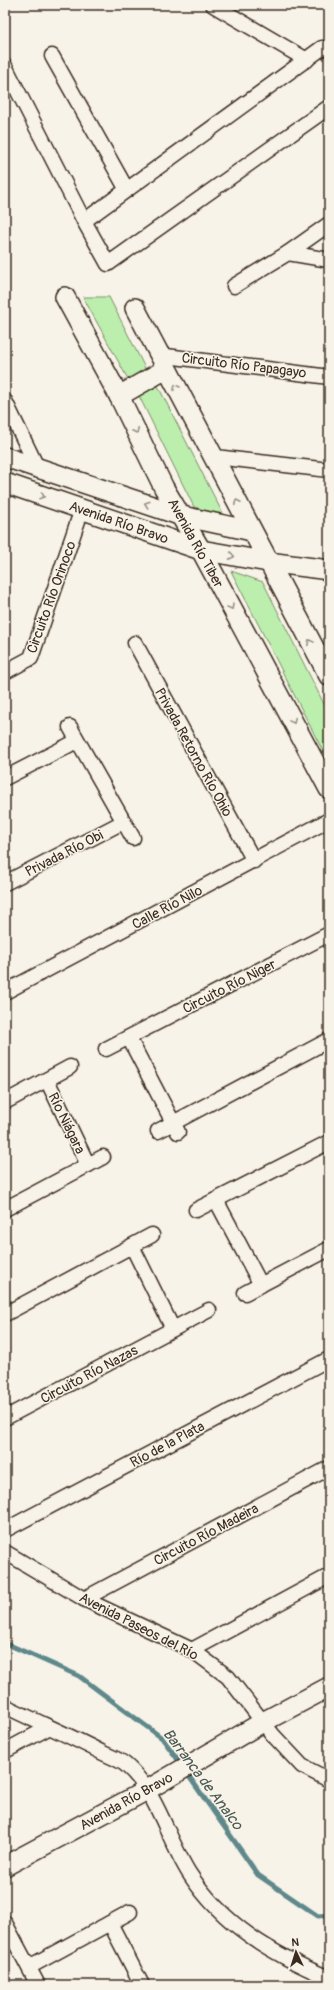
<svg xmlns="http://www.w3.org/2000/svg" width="334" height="1990" font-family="Pangolin,sans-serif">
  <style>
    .green { fill: #bceeae; stroke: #7c8c66 }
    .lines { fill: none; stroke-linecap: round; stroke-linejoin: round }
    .stream { stroke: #5f888b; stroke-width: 5 }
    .street-casing { stroke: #3b2a1e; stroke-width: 17 }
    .secondary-casing { stroke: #3b2a1e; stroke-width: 22 }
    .street { stroke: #f7f3e8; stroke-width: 14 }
    .secondary { stroke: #f7f3e8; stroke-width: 19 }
    .oneway { stroke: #998e83 }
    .labels { text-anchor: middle; stroke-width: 3; stroke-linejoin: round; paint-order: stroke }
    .street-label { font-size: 14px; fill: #3b2a1e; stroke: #f7f3e8 }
    .water-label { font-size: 15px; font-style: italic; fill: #4d5954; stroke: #f7f3e8 }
  </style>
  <rect width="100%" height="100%" fill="#f7f3e8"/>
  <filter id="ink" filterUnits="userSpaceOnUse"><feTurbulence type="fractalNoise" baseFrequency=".025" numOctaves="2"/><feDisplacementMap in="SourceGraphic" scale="8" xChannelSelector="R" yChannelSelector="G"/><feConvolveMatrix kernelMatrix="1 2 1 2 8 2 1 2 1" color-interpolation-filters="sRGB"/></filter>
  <g filter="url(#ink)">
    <!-- green -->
    <g class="green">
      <polygon points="83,297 109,297 146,370 129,381"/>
      <polygon points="158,386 224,516 194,507 138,394"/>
      <polygon points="231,571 263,582 329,714 329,763"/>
    </g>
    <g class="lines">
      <!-- stream -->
      <g class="stream">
        <polyline points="5,1643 79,1676 162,1738 182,1765"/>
        <polyline points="186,1772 258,1875 318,1916 329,1915"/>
      </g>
      <!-- street casing -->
      <g class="street-casing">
        <g id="street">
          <polyline points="213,5 307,60"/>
          <polyline points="52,56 127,190"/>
          <polyline points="5,66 84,221 108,264 329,107"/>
          <polyline points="84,221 322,48"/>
          <polyline points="288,253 329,260"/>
          <polyline points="234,286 288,253 329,224"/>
          <polyline points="159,355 329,377"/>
          <polyline points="5,401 37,467"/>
          <polyline points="215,457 329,470"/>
          <polyline points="135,643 254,861"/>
          <polyline points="5,672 31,658 82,509"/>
          <polyline points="70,727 133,838"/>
          <polyline points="5,778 77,741"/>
          <polyline points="5,883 123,822"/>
          <polyline points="5,992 329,820"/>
          <polyline points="129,1038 178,1132"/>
          <polyline points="106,1049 329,934"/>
          <polyline points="47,1080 88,1165"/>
          <polyline points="5,1102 70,1067"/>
          <polyline points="158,1131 329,1040"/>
          <polyline points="216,1200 261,1285"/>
          <polyline points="5,1209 103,1157"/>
          <polyline points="196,1210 329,1142"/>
          <polyline points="132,1246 173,1329"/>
          <polyline points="245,1293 329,1249"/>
          <polyline points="5,1314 152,1235"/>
          <polyline points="5,1418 209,1310"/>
          <polyline points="5,1530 329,1359"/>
          <polyline points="5,1552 84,1599 192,1650 228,1677 273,1735 302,1766 329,1780"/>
          <polyline points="84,1599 329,1468"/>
          <polyline points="192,1650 329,1576"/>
          <path d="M5,1706c32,16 66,30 98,47 8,4 18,7 24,13 31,28 40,72 62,107 34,53 84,81 140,105"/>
          <polyline points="5,1751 48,1728"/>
          <polyline points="5,1923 38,1985"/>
          <polyline points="110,1923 142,1985"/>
          <polyline points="29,1967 130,1912"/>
        </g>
      </g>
      <!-- secondary casing -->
      <g class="secondary-casing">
        <g id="secondary">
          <polyline points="65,297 119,396 164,488 201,550 329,789"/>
          <polyline points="135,308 329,676"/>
          <polyline points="119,396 166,369"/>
          <polyline points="5,457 182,516 252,531"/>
          <polyline points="5,483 201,550 268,562 329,570"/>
          <polyline points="5,1866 147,1790 263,1722 329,1687"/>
        </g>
      </g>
      <!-- street -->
      <use href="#street" class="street"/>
      <!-- secondary -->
      <use href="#secondary" class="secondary"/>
    </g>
    <!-- one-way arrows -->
    <defs><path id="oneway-chevron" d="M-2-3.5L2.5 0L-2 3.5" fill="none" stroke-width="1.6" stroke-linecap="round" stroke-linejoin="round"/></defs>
    <g class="oneway">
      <use href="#oneway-chevron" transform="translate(176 387) rotate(-119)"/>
      <use href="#oneway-chevron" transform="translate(136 431) rotate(64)"/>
      <use href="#oneway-chevron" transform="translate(42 496) rotate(19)"/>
      <use href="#oneway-chevron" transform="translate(237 502) rotate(-116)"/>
      <use href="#oneway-chevron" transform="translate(147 504) rotate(-161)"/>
      <use href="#oneway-chevron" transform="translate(232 556) rotate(10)"/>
      <use href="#oneway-chevron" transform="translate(231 607) rotate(62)"/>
      <use href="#oneway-chevron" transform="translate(310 642) rotate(-118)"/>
      <use href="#oneway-chevron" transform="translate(293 721) rotate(62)"/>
    </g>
  </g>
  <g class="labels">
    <!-- street labels -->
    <g class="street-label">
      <text transform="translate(244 365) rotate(7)" y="5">Circuito Río Papagayo</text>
      <text transform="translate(119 522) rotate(19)" y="5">Avenida Río Bravo</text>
      <text transform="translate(196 543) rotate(61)" y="5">Avenida Río Tiber</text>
      <text transform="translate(51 597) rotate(-70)" y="5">Circuito Río Orinoco</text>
      <text transform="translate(194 752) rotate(61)" y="5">Privada Retorno Río Ohio</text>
      <text transform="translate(64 853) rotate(-27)" y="5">Privada Río Obi</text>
      <text transform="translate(167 907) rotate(-28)" y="5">Calle Río Nilo</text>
      <text transform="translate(229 986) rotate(-27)" y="5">Circuito Río Niger</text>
      <text transform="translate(67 1123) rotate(64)" y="5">Río Niágara</text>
      <text transform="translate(89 1374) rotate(-28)" y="5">Circuito Río Nazas</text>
      <text transform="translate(167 1444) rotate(-28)" y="5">Río de la Plata</text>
      <text transform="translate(206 1534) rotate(-28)" y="5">Circuito Río Madeira</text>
      <text transform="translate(139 1626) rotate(27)" y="5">Avenida Paseos del Río</text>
      <text transform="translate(126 1801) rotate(-29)" y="5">Avenida Río Bravo</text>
    </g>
    <!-- water labels -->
    <g class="water-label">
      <text transform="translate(203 1779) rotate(53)" y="5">Barranca de Analco</text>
    </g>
  </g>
  <!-- margin -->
  <rect width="334" height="1990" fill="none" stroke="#f7f3e8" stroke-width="20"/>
  <rect x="10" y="10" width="314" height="1970" fill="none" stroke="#3b2a1e" stroke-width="1.5" filter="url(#ink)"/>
  <!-- north arrow -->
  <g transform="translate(296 1952) rotate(356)" stroke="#f7f3e8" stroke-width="3" paint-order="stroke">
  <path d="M0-3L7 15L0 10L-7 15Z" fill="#3b2a1e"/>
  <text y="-6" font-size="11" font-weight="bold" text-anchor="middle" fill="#3b2a1e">N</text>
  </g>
</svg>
